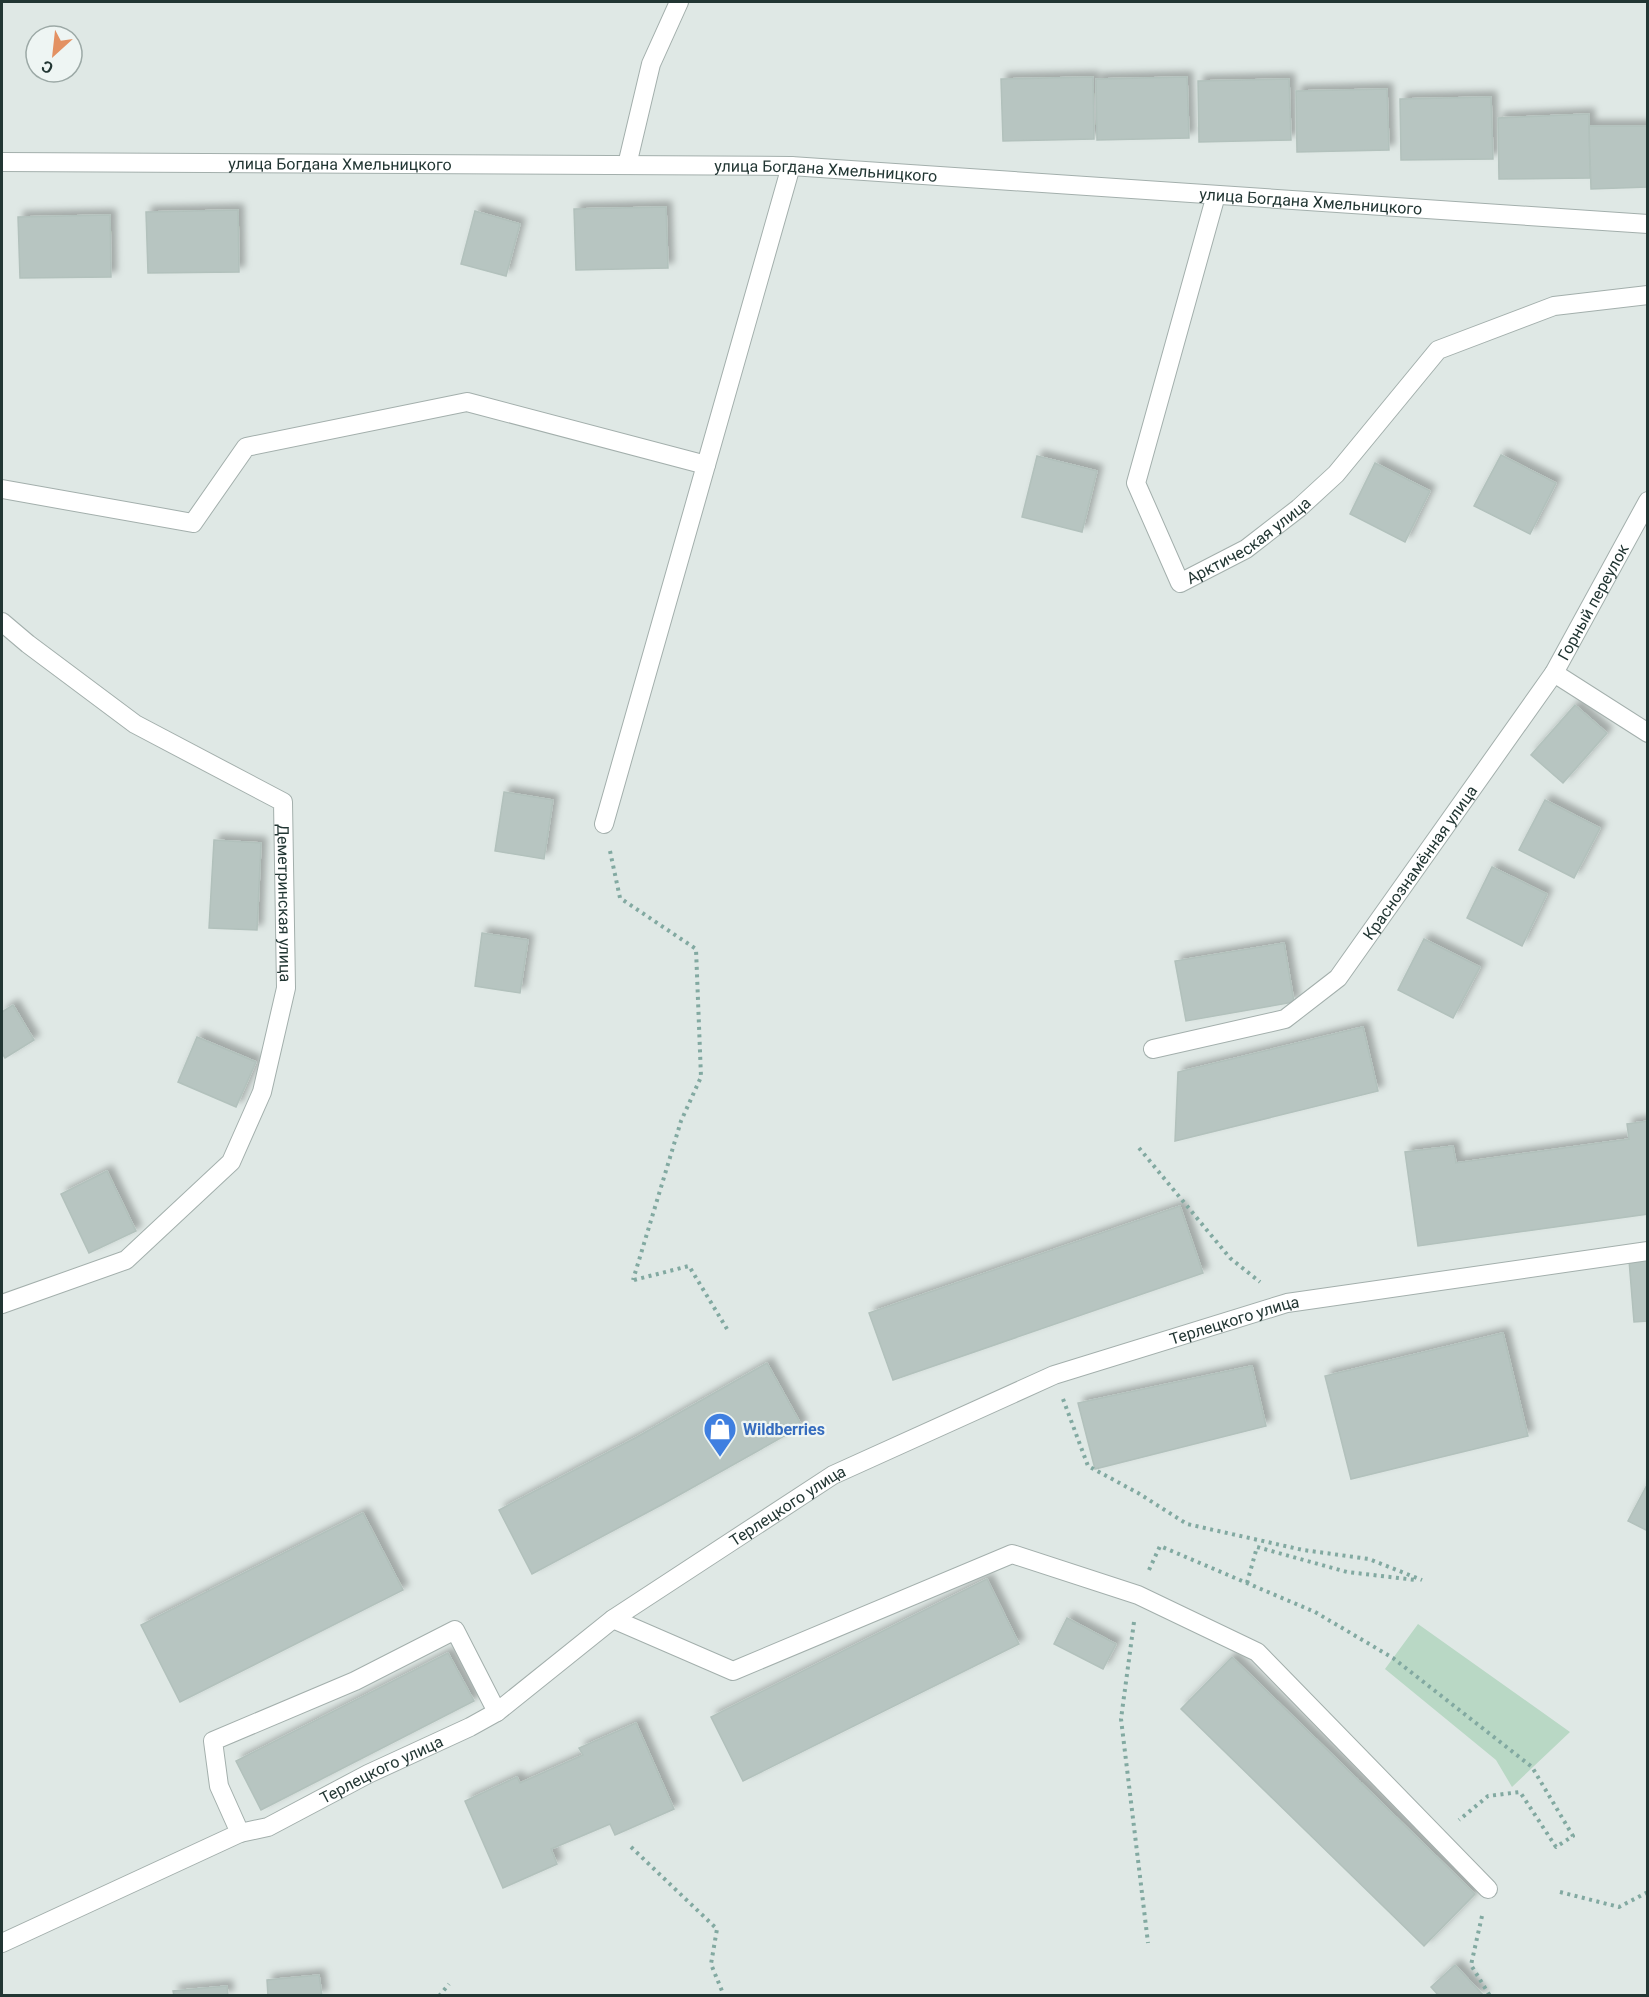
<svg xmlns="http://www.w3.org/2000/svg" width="1649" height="1997" font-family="Roboto,sans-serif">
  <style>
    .green { fill: #b9d8c5 }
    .building { fill: #b7c5c1; stroke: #b2c1bc; stroke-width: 1.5; filter: url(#shadow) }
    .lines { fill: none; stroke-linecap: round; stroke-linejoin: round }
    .service-casing { stroke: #a3afac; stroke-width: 20 }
    .minor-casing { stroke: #a3afac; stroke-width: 20 }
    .path { stroke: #82a9a1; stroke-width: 4; stroke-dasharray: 3 4.5; stroke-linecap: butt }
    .service { stroke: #fff; stroke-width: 18 }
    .minor { stroke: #fff; stroke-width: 18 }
    .labels { text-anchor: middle; stroke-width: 4.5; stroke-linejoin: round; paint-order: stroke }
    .street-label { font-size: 16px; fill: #223633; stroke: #eef5f3 }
    .shop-label { font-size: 16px; font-weight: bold; fill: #366cbe; stroke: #eef5f3; text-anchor: start }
  </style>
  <defs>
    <filter id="shadow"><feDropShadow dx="5.5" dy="-5.5" stdDeviation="3" flood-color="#0004"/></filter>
  </defs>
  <rect width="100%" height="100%" fill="#dfe8e5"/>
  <!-- green -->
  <polygon class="green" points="1418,1624 1570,1732 1512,1787 1496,1760 1385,1669"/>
  <!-- building -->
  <g class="building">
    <polygon points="1093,77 1094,139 1003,141 1001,79"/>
    <polygon points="1187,77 1189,138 1097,140 1096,79"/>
    <polygon points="1289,79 1291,140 1199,142 1198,81"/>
    <polygon points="1387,89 1389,150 1297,152 1296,91"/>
    <polygon points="1491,97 1493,159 1401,160 1400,99"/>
    <polygon points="1589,114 1590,178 1499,179 1498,118"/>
    <polygon points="1589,126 1648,126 1648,187 1591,189"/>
    <polygon points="666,207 668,268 576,270 574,209"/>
    <polygon points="238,210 239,272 148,273 146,212"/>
    <polygon points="475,211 520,224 506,276 461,264"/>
    <polygon points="110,215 111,277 20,278 18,217"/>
    <polygon points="1501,455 1556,483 1530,534 1474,506"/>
    <polygon points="1037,456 1097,471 1082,532 1022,517"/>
    <polygon points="1375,463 1430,491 1405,542 1350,514"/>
    <polygon points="1575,705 1607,733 1563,783 1531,755"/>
    <polygon points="504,792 553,800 544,859 495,851"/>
    <polygon points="1545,800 1600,828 1574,878 1519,850"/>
    <polygon points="214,840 261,843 257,930 209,928"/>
    <polygon points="1492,867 1547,894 1522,946 1467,918"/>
    <polygon points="482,933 528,940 520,993 475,986"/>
    <polygon points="1424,939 1480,967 1453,1018 1398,990"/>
    <polygon points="1284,943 1294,1002 1186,1021 1175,961"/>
    <polygon points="13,1005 34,1040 5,1058 2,1053 2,1012"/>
    <polygon points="1363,1027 1378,1091 1175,1141 1178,1072"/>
    <polygon points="197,1037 256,1062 236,1107 178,1082"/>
    <polygon points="1648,1121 1648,1214 1418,1246 1405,1152 1453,1146 1456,1163 1629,1139 1627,1124"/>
    <polygon points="107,1171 136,1231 89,1253 61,1194"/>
    <polygon points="1180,1206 1203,1273 893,1380 869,1313"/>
    <polygon points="1648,1259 1648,1321 1634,1322 1629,1260"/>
    <polygon points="1503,1333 1528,1436 1351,1479 1325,1376"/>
    <polygon points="767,1363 802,1426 663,1504 532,1574 499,1510 637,1437"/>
    <polygon points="1252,1366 1266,1426 1095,1469 1078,1403"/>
    <polygon points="1648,1483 1648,1531 1628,1521"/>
    <polygon points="363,1513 403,1590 180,1702 141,1625"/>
    <polygon points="987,1579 1019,1644 743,1781 711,1717"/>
    <polygon points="1067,1618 1116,1644 1103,1669 1054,1644"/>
    <polygon points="448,1653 474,1701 261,1810 236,1761"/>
    <polygon points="1232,1657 1475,1894 1424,1946 1181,1709"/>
    <polygon points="636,1723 674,1809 615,1835 610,1824 551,1849 557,1864 503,1888 465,1801 517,1777 520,1783 583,1755 579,1748"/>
    <polygon points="1455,1965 1484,1996 1439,1996 1431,1987"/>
    <polygon points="319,1975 322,1996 268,1996 267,1980"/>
    <polygon points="227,1986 228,1996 174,1996 173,1991"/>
  </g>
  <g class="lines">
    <!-- service casing -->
    <g class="service-casing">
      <g id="service">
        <polyline points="2,489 193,523 246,447 467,402 706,465"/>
        <polyline points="604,824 791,166"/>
        <polyline points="613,1619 733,1671 1012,1554 1138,1595 1257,1652 1488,1889"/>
        <polyline points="240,1833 219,1786 213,1741 355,1681 455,1630 497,1712"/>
      </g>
    </g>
    <!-- minor casing -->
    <g class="minor-casing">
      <g id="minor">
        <path id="s1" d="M2,162l789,4 857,58"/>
        <polyline points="627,165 651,64 679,2"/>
        <path id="s2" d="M1216,195l-80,288 44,100 66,-34 53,-41 37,-34 102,-124 116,-44 94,-11"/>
        <path id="s3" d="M2,622l26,22 107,80 148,78 3,186 -24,104 -31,70 -105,98 -124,44"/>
        <polyline points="1554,673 1648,733"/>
        <path id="s4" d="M1153,1049l132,-30 53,-41 216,-305 94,-172"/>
        <path id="s5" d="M2,1943l238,-110 28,-6 100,-53 102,-47 27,-15 116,-93 220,-144 221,-100 233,-72 361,-52"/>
      </g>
    </g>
    <!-- path -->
    <g class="path">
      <polyline points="610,851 620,898 696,949 701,1077 681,1121 633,1280"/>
      <polyline points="1139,1148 1230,1258 1260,1282"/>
      <polyline points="634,1280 689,1266 727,1329"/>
      <polyline points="1063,1399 1088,1466 1138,1493 1187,1524 1303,1550 1369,1559 1422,1580"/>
      <polyline points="1149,1570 1160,1546 1315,1612 1393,1658 1532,1767 1573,1836 1556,1847 1520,1792 1488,1796 1459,1820"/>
      <polyline points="1247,1583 1257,1547 1347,1572 1416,1580"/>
      <polyline points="1134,1622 1121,1719 1148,1943"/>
      <polyline points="631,1847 717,1929 711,1964 724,1996"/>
      <polyline points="1560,1892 1619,1907 1648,1892"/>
      <polyline points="1482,1916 1471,1965 1490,1996"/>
      <polyline points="439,1996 449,1984"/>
    </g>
    <!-- service -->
    <use href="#service" class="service"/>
    <!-- minor -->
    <use href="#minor" class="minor"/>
  </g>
  <!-- icons -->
  <defs>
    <g id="shop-pin" transform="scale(1.725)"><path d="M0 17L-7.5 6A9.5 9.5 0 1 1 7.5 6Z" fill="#3f7fe0" stroke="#eef5f3"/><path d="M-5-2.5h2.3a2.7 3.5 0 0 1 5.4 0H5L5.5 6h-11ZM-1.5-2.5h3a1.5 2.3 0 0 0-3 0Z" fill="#fff"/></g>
  </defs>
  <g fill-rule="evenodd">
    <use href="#shop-pin" x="720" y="1429"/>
  </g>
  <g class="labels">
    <!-- street labels -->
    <g class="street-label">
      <text dy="6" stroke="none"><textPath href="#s1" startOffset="338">улица Богдана Хмельницкого</textPath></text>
      <text dy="6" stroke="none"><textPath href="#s1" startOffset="824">улица Богдана Хмельницкого</textPath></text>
      <text dy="6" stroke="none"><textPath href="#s1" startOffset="1310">улица Богдана Хмельницкого</textPath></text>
      <text dy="6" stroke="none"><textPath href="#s2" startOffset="489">Арктическая улица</textPath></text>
      <text dy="6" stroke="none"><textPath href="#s4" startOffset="657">Горный переулок</textPath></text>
      <text dy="6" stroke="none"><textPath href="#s4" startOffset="344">Краснознамённая улица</textPath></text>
      <text dy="6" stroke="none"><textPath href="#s3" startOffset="436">Деметринская улица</textPath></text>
      <text dy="6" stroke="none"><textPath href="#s5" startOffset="1390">Терлецкого улица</textPath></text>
      <text dy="6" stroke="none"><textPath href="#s5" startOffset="904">Терлецкого улица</textPath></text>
      <text dy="6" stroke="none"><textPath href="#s5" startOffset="418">Терлецкого улица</textPath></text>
    </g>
    <!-- shop labels -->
    <g class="shop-label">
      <text x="743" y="1435">Wildberries</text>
    </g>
  </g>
  <!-- border -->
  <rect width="1649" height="1997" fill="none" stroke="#223633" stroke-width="6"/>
  <!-- north arrow -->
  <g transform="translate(54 54) rotate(207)"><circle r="28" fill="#eef5f3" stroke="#9ca9a6" stroke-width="1.5"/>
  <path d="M0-4.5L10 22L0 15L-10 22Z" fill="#e39162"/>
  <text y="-9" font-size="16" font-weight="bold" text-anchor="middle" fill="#223633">С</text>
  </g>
</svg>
